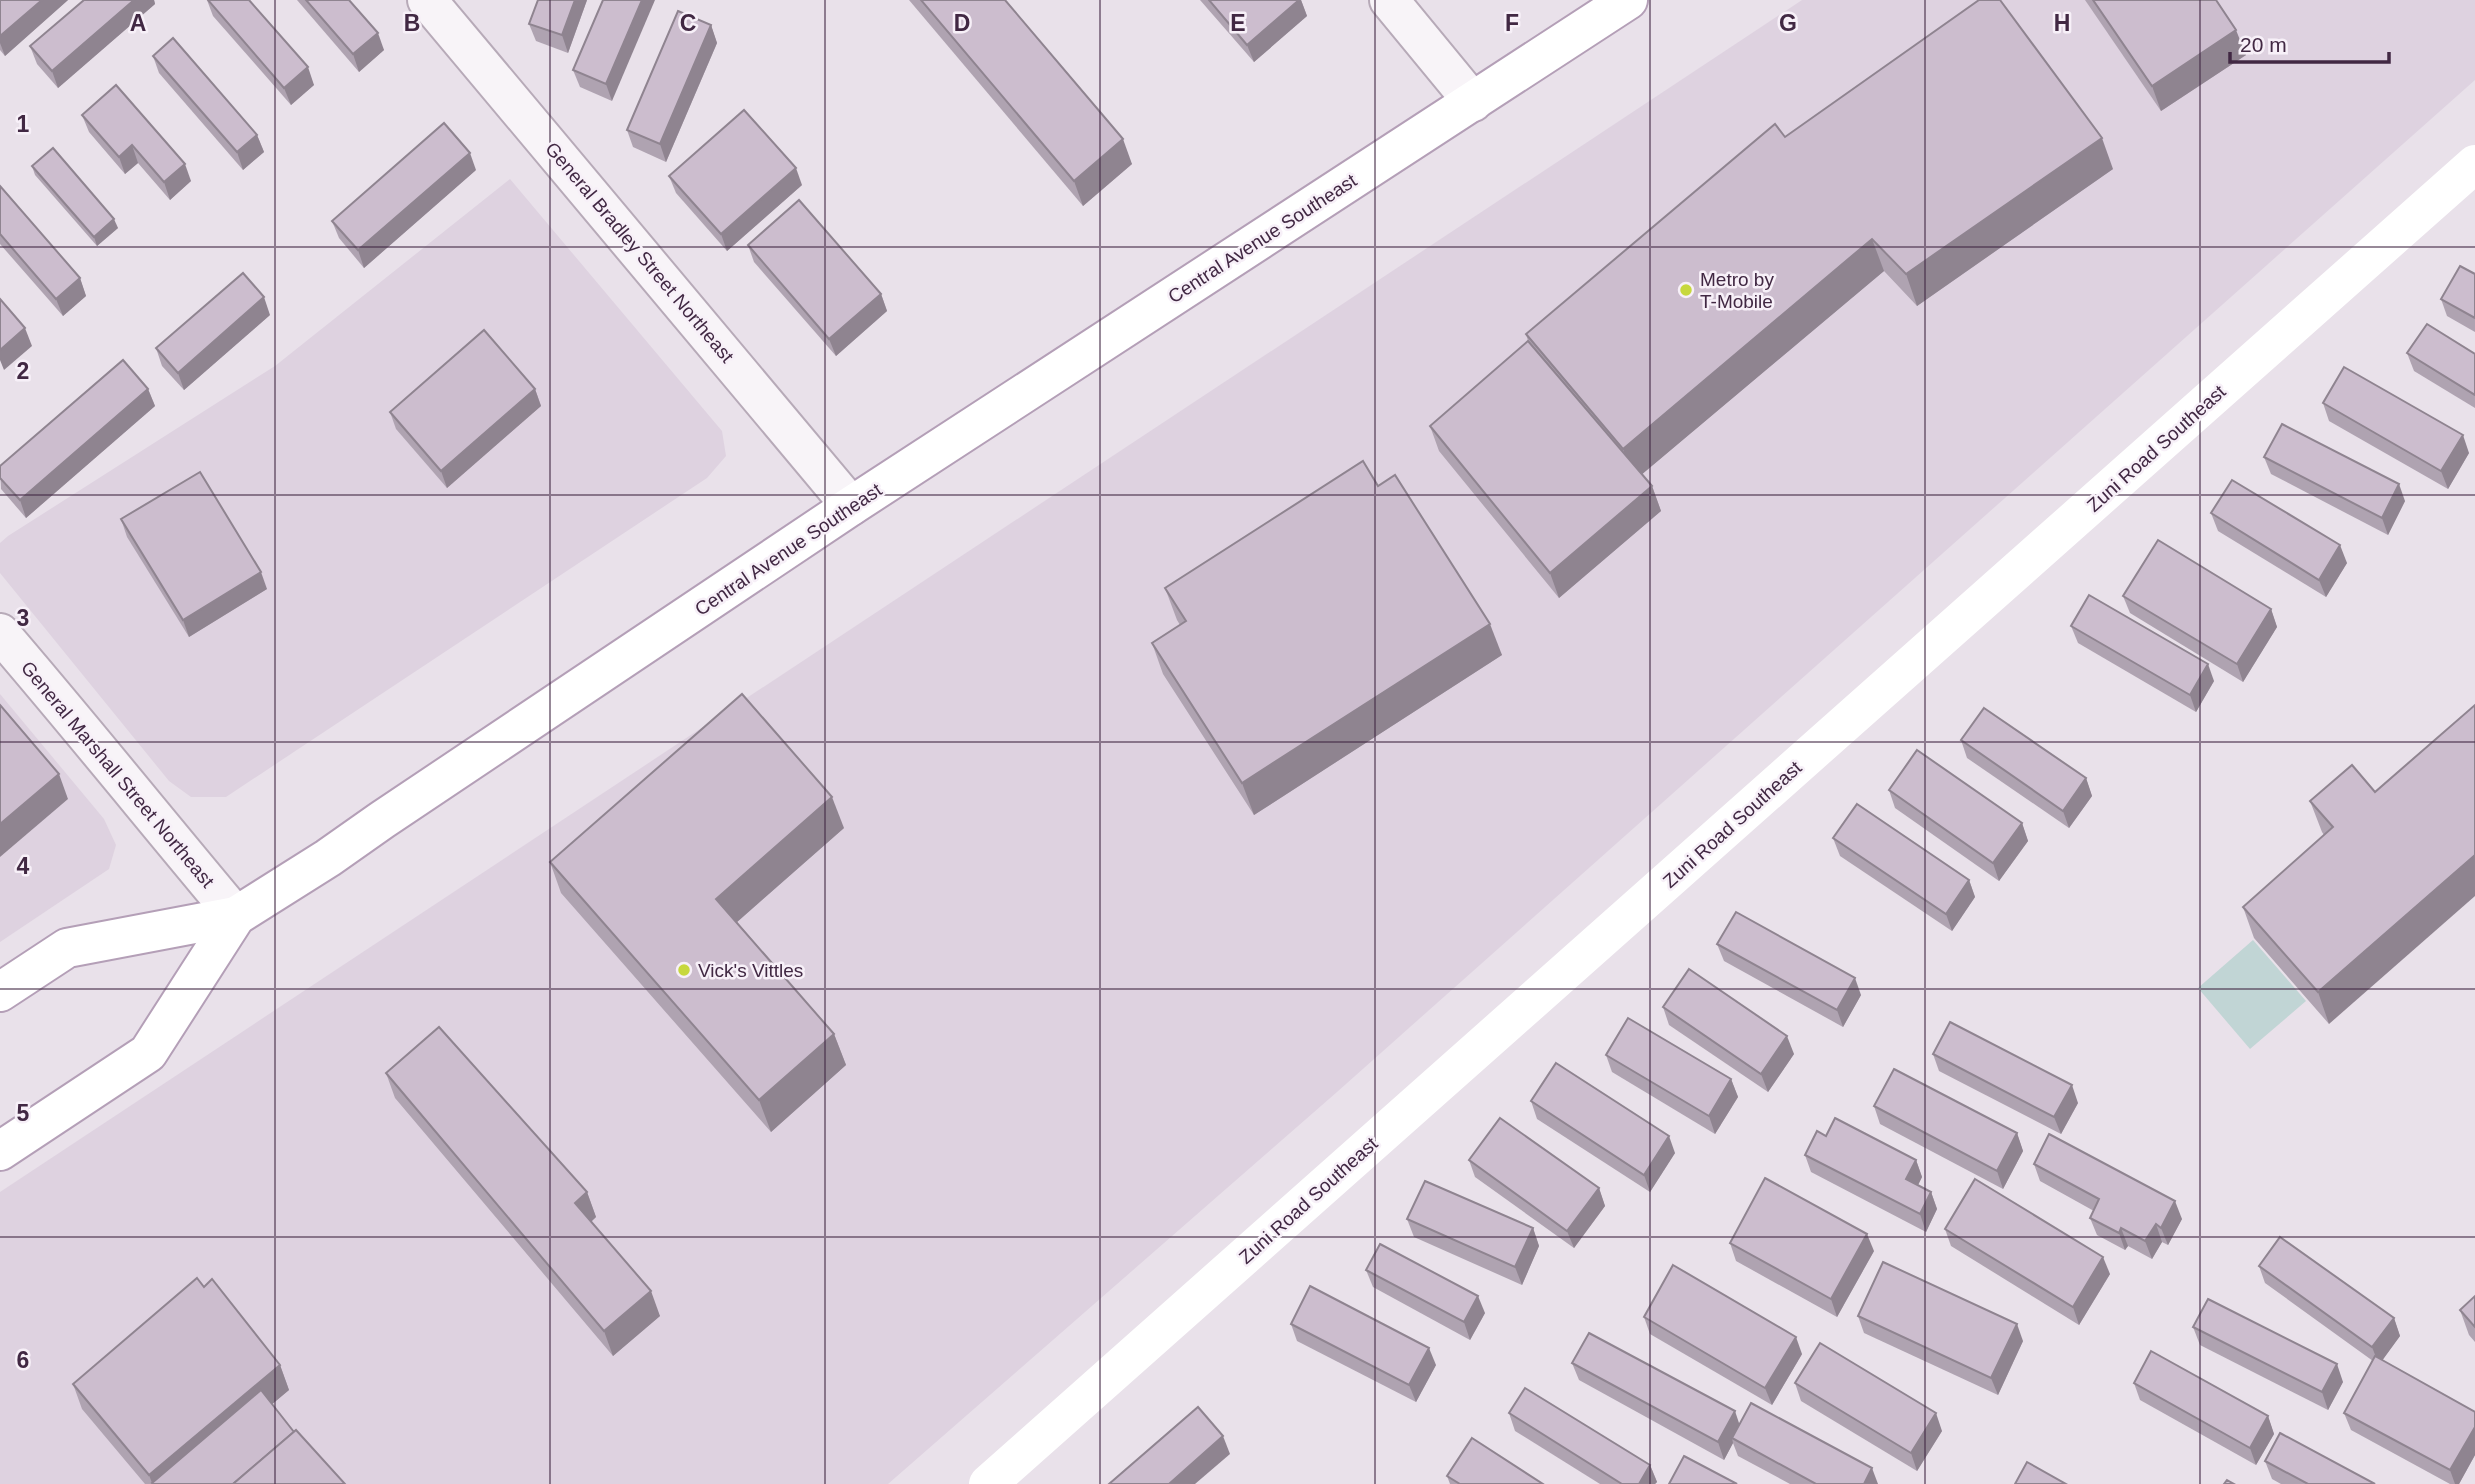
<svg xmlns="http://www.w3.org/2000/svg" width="2475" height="1484" font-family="Arial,sans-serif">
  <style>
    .built { fill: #ded2e0 }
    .pitch { fill: #c1d5d5 }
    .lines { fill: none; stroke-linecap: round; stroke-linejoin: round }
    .street-casing { stroke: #b7aab8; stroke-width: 42 }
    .primary-casing { stroke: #b49fb7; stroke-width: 42 }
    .street { stroke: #f8f4f8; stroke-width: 38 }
    .secondary { stroke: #fff; stroke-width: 38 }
    .primary { stroke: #fff; stroke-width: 38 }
    .wall { fill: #afa3b1 }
    .shaded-wall { fill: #8f8490 }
    .building { fill: #ccbdce; stroke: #8f8490; stroke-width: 2 }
    .grid { fill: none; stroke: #412843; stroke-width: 2; stroke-opacity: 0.55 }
    .poi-dot { fill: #c7d83d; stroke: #f7f0f8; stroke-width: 2.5 }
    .labels { text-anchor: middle; stroke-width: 5; stroke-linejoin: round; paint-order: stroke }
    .street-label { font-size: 19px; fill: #412843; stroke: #f7f0f8 }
    .poi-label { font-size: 19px; fill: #412843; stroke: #f7f0f8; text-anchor: start }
    .grid-label { font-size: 23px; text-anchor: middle; font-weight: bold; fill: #412843; stroke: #f7f0f8; stroke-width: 5; stroke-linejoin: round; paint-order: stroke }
  </style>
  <rect width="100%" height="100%" fill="#e9e1ea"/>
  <!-- built -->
  <g class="built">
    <polygon points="1802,0 2475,0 2475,80 1337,1092 888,1484 0,1484 0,1192"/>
    <polygon points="510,179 722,431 726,456 707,478 226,797 191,797 169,781 0,573 0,543 8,536 275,366"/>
    <polygon points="0,694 104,819 116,845 109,869 0,942"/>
  </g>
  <!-- pitch -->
  <polygon class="pitch" points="2253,940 2306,1001 2250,1049 2198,988"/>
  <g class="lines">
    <!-- street casing -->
    <g class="street-casing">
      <g id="street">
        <polyline points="427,0 851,506"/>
        <polyline points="1389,0 1473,102"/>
        <path d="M0,633c80,93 157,189 236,283"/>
      </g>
    </g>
    <!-- primary casing -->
    <g class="primary-casing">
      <g id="primary">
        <polyline points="0,992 67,948 236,916"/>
        <polyline points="0,1151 148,1053 236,916 328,858 382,820 851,506 1628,0"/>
      </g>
    </g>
    <!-- street -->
    <use href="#street" class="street"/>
    <!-- secondary -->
    <polyline class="secondary" points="988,1484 2475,164"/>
    <!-- primary -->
    <use href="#primary" class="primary"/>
  </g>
  <!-- wall -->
  <g class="wall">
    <polygon points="0,0 68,0 5,56 0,50"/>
    <polygon points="84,0 154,0 155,4 58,88 37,64 30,46"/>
    <polygon points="207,0 249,0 314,85 291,105 213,16"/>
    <polygon points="297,0 349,0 384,50 359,72"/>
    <polygon points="587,0 568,53 536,41 529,24"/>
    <polygon points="603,0 612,101 580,87 573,70"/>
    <polygon points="909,0 1005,0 1132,164 1083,206"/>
    <polygon points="1200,0 1301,0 1307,16 1254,62"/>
    <polygon points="2085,0 2216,0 2246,55 2161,111"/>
    <polygon points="711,25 717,43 666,162 633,147 627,130"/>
    <polygon points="153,56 257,135 264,152 243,170 159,73"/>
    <polygon points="82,115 191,181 170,200 138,163 125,174 89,132"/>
    <polygon points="1785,137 2113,169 1917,306 1884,271 1642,474 1652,486 1661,511 1559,598 1439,451 1430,426 1528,341 1526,334"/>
    <polygon points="32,166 118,228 97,246 35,175"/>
    <polygon points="476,170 364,268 339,238 332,221"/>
    <polygon points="669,176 802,185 727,251 676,193"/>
    <polygon points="0,186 80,278 86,296 63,316 0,244"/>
    <polygon points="748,245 881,294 887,311 836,356 754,262"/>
    <polygon points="2475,274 2475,332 2447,316 2441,299"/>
    <polygon points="270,315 184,390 162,366 156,348"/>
    <polygon points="2407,353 2475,354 2475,408 2414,371"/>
    <polygon points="148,389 155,406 26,518 1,489 0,466"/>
    <polygon points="535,389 541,406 447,488 396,429 390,412"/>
    <polygon points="2323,403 2469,453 2448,489 2329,421"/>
    <polygon points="2264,457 2405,501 2388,535 2271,474"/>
    <polygon points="1378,486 1502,655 1254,815 1163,674 1152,643 1180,625 1177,620 1165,588"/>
    <polygon points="2211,513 2347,563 2326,597 2218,531"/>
    <polygon points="121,519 267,589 189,637 127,537"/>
    <polygon points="2123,596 2271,609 2277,627 2243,682 2130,613"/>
    <polygon points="2071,626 2214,681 2196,712 2078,643"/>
    <polygon points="1961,740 2086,778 2092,796 2069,828 1967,758"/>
    <polygon points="2352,765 2329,1024 2254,938 2243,907 2324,835 2322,832 2310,801"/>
    <polygon points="1889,790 2022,823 2028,841 1999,881 1895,808"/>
    <polygon points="844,828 737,922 834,1034 846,1065 771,1132 561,893 550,862"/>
    <polygon points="1833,838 1969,880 1975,897 1952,931 1840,856"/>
    <polygon points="1717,944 1861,995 1843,1027 1724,961"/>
    <polygon points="1663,1007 1794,1054 1768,1092 1669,1025"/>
    <polygon points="1933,1054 2078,1103 2061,1134 1939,1071"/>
    <polygon points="1606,1055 1731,1079 1738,1097 1715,1134 1612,1072"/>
    <polygon points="386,1073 587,1192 596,1217 591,1222 660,1316 613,1356 395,1098"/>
    <polygon points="1531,1101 1675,1153 1650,1192 1537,1119"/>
    <polygon points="1874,1106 2017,1133 2023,1151 2003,1189 1880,1124"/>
    <polygon points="1826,1136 1916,1160 1922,1177 1918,1185 1931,1192 1937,1209 1926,1232 1811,1172 1805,1155"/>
    <polygon points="1469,1160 1599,1188 1605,1206 1574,1248 1475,1177"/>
    <polygon points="2034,1164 2182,1219 2168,1245 2162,1242 2152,1259 2128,1246 2125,1250 2097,1235 2090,1218 2094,1211 2040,1181"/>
    <polygon points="1407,1219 1533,1228 1539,1246 1522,1285 1414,1237"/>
    <polygon points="1945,1229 2110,1274 2079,1325 1951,1246"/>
    <polygon points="1730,1243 1874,1251 1837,1317 1736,1261"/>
    <polygon points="2259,1266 2394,1318 2400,1336 2382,1360 2475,1412 2475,1455 2459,1484 2450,1484 2351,1430 2344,1413 2373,1361 2265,1283"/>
    <polygon points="1366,1270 1485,1313 1470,1340 1373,1287"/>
    <polygon points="204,1287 280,1365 289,1390 272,1404 294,1432 345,1484 145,1484 82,1409 73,1384"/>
    <polygon points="2475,1296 2475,1342 2469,1335 2460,1310"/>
    <polygon points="1858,1316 2023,1341 1998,1395 1864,1333"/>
    <polygon points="1644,1317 1802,1354 1772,1405 1650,1334"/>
    <polygon points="1291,1324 1436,1365 1416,1402 1297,1341"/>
    <polygon points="2193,1327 2343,1382 2328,1410 2200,1345"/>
    <polygon points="1572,1363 1739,1424 1878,1484 1790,1484 1738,1456 1733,1443 1724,1460 1579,1380"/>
    <polygon points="1795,1383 1942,1431 1917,1471 1801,1401"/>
    <polygon points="2134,1383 2268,1416 2274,1434 2256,1465 2140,1400"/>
    <polygon points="1509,1413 1650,1465 1657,1482 1655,1484 1600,1484 1515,1431"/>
    <polygon points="2265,1461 2375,1484 2281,1484 2272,1479"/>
    <polygon points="1447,1476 1543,1484 1450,1484"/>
  </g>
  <!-- shaded-wall -->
  <g class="shaded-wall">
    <polygon points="42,0 68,0 5,56 0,43 0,36"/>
    <polygon points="134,0 154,0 155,4 58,88 52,71"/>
    <polygon points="575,0 587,0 568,53 562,35"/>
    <polygon points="642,0 655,0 612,101 606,84"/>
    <polygon points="1299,0 1301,0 1307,16 1254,62 1247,45"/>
    <polygon points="711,25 717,43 666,162 660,144"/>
    <polygon points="2236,30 2246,55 2161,111 2152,86"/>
    <polygon points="378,33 384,50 359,72 353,54"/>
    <polygon points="308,67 314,85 291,105 284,88"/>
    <polygon points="257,135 264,152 243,170 237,152"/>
    <polygon points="2102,138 2113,169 1917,306 1906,274"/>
    <polygon points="1123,139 1132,164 1083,206 1074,181"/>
    <polygon points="132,145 138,163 125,174 119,157"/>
    <polygon points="470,153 476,170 364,268 358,250"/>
    <polygon points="185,164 191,181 170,200 164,182"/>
    <polygon points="796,168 802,185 727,251 721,234"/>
    <polygon points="114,219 118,228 97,246 94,237"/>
    <polygon points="1872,239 1884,271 1634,481 1623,449"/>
    <polygon points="80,278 86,296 63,316 56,299"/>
    <polygon points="881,294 887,311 836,356 829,339"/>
    <polygon points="264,297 270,315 184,390 178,373"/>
    <polygon points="25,328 32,346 4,370 0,360 0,350"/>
    <polygon points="148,389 155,406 26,518 20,500"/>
    <polygon points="535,389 541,406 447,488 441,471"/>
    <polygon points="2463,435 2469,453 2448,489 2441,471"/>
    <polygon points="2399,484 2405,501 2388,535 2382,518"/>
    <polygon points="1652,486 1661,511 1559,598 1550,573"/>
    <polygon points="2340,545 2347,563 2326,597 2319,580"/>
    <polygon points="261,572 267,589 189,637 183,620"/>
    <polygon points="2271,609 2277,627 2243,682 2237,664"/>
    <polygon points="1490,624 1502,655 1254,815 1242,783"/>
    <polygon points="2208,664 2214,681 2196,712 2190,695"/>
    <polygon points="59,774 68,799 0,857 0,824"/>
    <polygon points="2086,778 2092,796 2069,828 2063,811"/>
    <polygon points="832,797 844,828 728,930 716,899"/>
    <polygon points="2022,823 2028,841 1999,881 1993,863"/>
    <polygon points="2475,855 2475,896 2329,1024 2318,992"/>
    <polygon points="1969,880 1975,897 1952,931 1946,914"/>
    <polygon points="1855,978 1861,995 1843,1027 1837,1010"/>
    <polygon points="834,1034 846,1065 771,1132 759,1100"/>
    <polygon points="1787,1036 1794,1054 1768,1092 1761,1074"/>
    <polygon points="1731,1079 1738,1097 1715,1134 1709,1116"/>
    <polygon points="2072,1085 2078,1103 2061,1134 2054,1117"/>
    <polygon points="2017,1133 2023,1151 2003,1189 1997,1171"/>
    <polygon points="1669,1136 1675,1153 1650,1192 1644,1175"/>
    <polygon points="1916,1160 1922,1177 1912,1197 1906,1179"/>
    <polygon points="1599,1188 1605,1206 1574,1248 1567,1231"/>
    <polygon points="587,1192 596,1217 584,1228 575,1203"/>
    <polygon points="1931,1192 1937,1209 1926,1232 1920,1214"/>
    <polygon points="2175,1201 2182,1219 2168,1245 2161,1228"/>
    <polygon points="2156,1224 2162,1242 2152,1259 2145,1241"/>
    <polygon points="1533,1228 1539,1246 1522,1285 1515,1267"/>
    <polygon points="2121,1228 2128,1246 2125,1250 2119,1233"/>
    <polygon points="1867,1234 1874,1251 1837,1317 1831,1299"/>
    <polygon points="2103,1257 2110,1274 2079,1325 2073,1307"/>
    <polygon points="651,1291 660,1316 613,1356 604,1331"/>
    <polygon points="1478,1296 1485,1313 1470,1340 1464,1322"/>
    <polygon points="2394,1318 2400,1336 2379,1365 2372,1347"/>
    <polygon points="2017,1324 2023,1341 1998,1395 1991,1378"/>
    <polygon points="1796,1337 1802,1354 1772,1405 1765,1388"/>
    <polygon points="1429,1348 1436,1365 1416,1402 1409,1385"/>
    <polygon points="2337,1364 2343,1382 2328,1410 2322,1392"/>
    <polygon points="280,1365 289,1390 177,1484 152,1483 149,1475"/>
    <polygon points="1735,1411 1741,1429 1732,1438 1733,1443 1724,1460 1718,1442"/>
    <polygon points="1936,1413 1942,1431 1917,1471 1911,1453"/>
    <polygon points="2268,1416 2274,1434 2256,1465 2250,1448"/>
    <polygon points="2475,1427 2475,1455 2459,1484 2455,1484 2450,1470"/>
    <polygon points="1223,1436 1230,1454 1195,1484 1169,1484"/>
    <polygon points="1650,1465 1657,1482 1655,1484 1639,1484"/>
    <polygon points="1872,1468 1878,1484 1864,1484"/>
  </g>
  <!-- building -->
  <g class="building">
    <polygon points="0,0 42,0 0,36"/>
    <polygon points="84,0 134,0 52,71 30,46"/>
    <polygon points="208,0 249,0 308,67 284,88"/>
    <polygon points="306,0 349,0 378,33 353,54"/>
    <polygon points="538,0 575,0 562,35 529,24"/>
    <polygon points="603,0 642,0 606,84 573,70"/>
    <polygon points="921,0 1005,0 1123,139 1074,181"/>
    <polygon points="1209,0 1299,0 1247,45"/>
    <polygon points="1979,0 2000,0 2102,138 1906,274 1872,239 1623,449 1526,334 1775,124 1785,137"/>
    <polygon points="2093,0 2216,0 2236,30 2152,86"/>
    <polygon points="678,11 711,25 660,144 627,130"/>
    <polygon points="173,38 257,135 237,152 153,56"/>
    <polygon points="116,85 185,164 164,182 132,145 119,157 82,115"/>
    <polygon points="744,110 796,168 721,234 669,176"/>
    <polygon points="444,123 470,153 358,250 332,221"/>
    <polygon points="53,148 114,219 94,237 32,166"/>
    <polygon points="0,186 80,278 56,299 0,234"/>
    <polygon points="799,200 881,294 829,339 748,245"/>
    <polygon points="2460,266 2475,274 2475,318 2441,299"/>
    <polygon points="243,273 264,297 178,373 156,348"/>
    <polygon points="0,299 25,328 0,350"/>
    <polygon points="2427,324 2475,354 2475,395 2407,353"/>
    <polygon points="484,330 535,389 441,471 390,412"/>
    <polygon points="1528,341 1652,486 1550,573 1430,426"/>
    <polygon points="123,360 148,389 20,500 0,478 0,466"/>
    <polygon points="2344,367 2463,435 2441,471 2323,403"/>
    <polygon points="2282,424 2399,484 2382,518 2264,457"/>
    <polygon points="1363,461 1378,486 1395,475 1490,624 1242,783 1152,643 1186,621 1165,588"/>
    <polygon points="200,472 261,572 183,620 121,519"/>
    <polygon points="2232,480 2340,545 2319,580 2211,513"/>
    <polygon points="2158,540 2271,609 2237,664 2123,596"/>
    <polygon points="2089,595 2208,664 2190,695 2071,626"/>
    <polygon points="742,694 832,797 716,899 834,1034 759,1100 550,862"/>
    <polygon points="0,705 59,774 0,824"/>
    <polygon points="2475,705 2475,855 2318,992 2243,907 2333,827 2310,801 2352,765 2375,792"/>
    <polygon points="1984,708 2086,778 2063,811 1961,740"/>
    <polygon points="1917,750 2022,823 1993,863 1889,790"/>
    <polygon points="1857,804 1969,880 1946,914 1833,838"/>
    <polygon points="1736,912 1855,978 1837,1010 1717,944"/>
    <polygon points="1689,969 1787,1036 1761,1074 1663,1007"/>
    <polygon points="1628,1018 1731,1079 1709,1116 1606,1055"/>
    <polygon points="1950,1022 2072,1085 2054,1117 1933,1054"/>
    <polygon points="439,1027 587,1192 575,1203 651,1291 604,1331 386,1073"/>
    <polygon points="1556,1063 1669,1136 1644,1175 1531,1101"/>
    <polygon points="1894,1069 2017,1133 1997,1171 1874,1106"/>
    <polygon points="1500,1118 1599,1188 1567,1231 1469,1160"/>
    <polygon points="1835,1118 1916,1160 1906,1179 1931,1192 1920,1214 1805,1155 1817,1131 1826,1136"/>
    <polygon points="2049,1134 2175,1201 2161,1228 2156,1224 2145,1241 2121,1228 2119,1233 2090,1218 2099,1199 2034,1164"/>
    <polygon points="1765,1178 1867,1234 1831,1299 1730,1243"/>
    <polygon points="1975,1179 2103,1257 2073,1307 1945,1229"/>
    <polygon points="1425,1181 1533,1228 1515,1267 1407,1219"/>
    <polygon points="2280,1237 2394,1318 2372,1347 2259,1266"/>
    <polygon points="1380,1244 1478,1296 1464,1322 1366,1270"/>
    <polygon points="1883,1262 2017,1324 1991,1378 1858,1316"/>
    <polygon points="1673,1265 1796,1337 1765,1388 1644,1317"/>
    <polygon points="197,1278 204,1287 212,1279 280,1365 149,1475 73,1384"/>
    <polygon points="1310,1286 1429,1348 1409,1385 1291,1324"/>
    <polygon points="2475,1296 2475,1327 2460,1310"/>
    <polygon points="2208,1299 2337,1364 2322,1392 2193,1327"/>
    <polygon points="1589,1333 1735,1411 1718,1442 1572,1363"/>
    <polygon points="1820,1343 1936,1413 1911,1453 1795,1383"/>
    <polygon points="2151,1351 2268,1416 2250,1448 2134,1383"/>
    <polygon points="2375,1356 2475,1412 2475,1427 2450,1470 2344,1413"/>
    <polygon points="1525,1388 1650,1465 1639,1484 1622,1484 1509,1413"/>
    <polygon points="261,1390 294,1432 233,1484 153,1484 152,1483"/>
    <polygon points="1751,1403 1872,1468 1864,1484 1816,1484 1732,1438"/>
    <polygon points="1198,1407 1223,1436 1169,1484 1109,1484"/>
    <polygon points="296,1430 345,1484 233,1484"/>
    <polygon points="2280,1433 2375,1484 2308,1484 2265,1461"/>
    <polygon points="1472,1438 1543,1484 1460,1484 1447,1476"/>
    <polygon points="1684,1456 1737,1484 1669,1484"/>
    <polygon points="2027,1462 2066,1484 2015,1484"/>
    <polygon points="2227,1480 2234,1484 2224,1484"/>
  </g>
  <!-- grid -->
  <path class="grid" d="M275,0v1484M550,0v1484M825,0v1484M1100,0v1484M1375,0v1484M1650,0v1484M1925,0v1484M2200,0v1484M0,247h2475M0,495h2475M0,742h2475M0,989h2475M0,1237h2475"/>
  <!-- markers -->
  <g class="poi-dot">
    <circle cx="1686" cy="290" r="7"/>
    <circle cx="684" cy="970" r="7"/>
  </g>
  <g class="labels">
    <!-- street labels -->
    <g class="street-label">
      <text transform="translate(1262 238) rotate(-33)" y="7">Central Avenue Southeast</text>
      <text transform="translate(640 252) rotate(50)" y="7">General Bradley Street Northeast</text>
      <text transform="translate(2156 448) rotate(-42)" y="7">Zuni Road Southeast</text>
      <text transform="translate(788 549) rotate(-34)" y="7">Central Avenue Southeast</text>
      <text transform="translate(118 774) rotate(50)" y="7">General Marshall Street Northeast</text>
      <text transform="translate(1732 824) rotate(-42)" y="7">Zuni Road Southeast</text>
      <text transform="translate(1308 1200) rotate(-42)" y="7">Zuni Road Southeast</text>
    </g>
    <!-- poi labels -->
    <g class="poi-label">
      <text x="1700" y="286">Metro by<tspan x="1700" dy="22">T-Mobile</tspan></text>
      <text x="698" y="977">Vick's Vittles</text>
    </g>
  </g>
  <g class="grid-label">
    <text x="138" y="31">A</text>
    <text x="412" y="31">B</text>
    <text x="688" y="31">C</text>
    <text x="962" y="31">D</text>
    <text x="1238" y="31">E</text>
    <text x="1512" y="31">F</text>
    <text x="1788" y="31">G</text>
    <text x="2062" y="31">H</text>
    <text x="23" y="132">1</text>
    <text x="23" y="379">2</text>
    <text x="23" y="626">3</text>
    <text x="23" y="874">4</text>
    <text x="23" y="1121">5</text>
    <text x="23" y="1368">6</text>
  </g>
  <!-- scale -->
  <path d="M2230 52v10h159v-10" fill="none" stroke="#412843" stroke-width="3.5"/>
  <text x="2240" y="52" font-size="21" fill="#412843" stroke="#f7f0f8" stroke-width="5" paint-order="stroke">20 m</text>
</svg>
